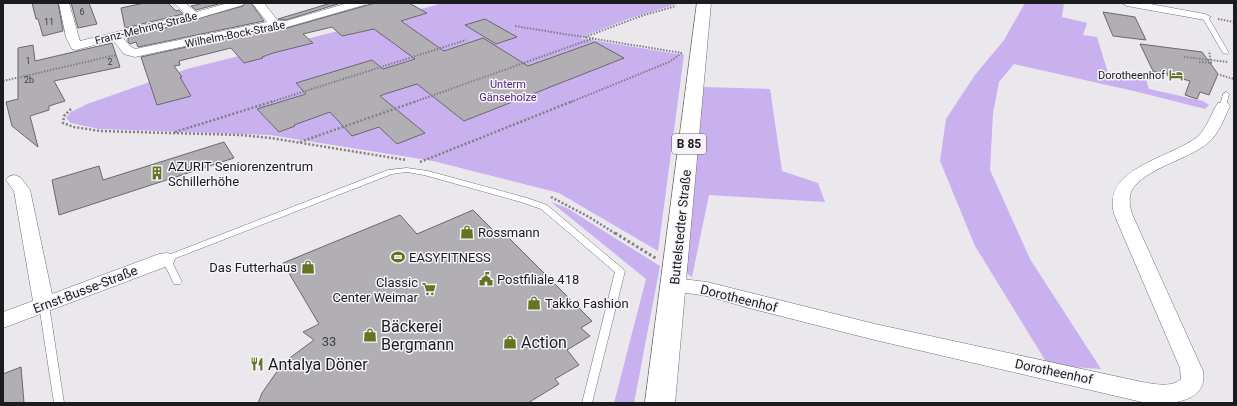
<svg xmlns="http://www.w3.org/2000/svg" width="1237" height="406" font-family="Roboto,sans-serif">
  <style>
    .green { fill: #c9b0ee }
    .building { fill: #b1afb4; stroke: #6a686d }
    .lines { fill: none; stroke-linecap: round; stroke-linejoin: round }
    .service-casing { stroke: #717074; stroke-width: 1 }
    .minor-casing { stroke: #717074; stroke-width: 1 }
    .primary-casing { stroke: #717074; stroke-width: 1 }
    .path-far2 { stroke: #807f82; stroke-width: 2; stroke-dasharray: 1.5 1.5; stroke-linecap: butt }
    .path-far1 { stroke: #807f82; stroke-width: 2.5; stroke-dasharray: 2 2; stroke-linecap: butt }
    .path { stroke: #807f82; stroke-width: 3; stroke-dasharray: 2.5 2.5; stroke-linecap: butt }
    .service { fill: #fff; fill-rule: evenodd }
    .minor { fill: #fff; fill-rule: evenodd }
    .primary { fill: #fff; fill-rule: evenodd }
    .labels { text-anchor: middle; stroke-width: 3; stroke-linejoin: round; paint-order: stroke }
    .far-number-label { font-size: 9px; fill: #414043 }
    .far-street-label { font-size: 11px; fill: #1c1b1d; stroke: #f7f5fa }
    .far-poi-label { font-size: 11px; fill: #1c1b1d; stroke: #f7f5fa; text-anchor: end }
    .far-park-label { font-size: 11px; fill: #542582; stroke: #f7f5fa }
    .shield { fill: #f7f5fa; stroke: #5e5c5f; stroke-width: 1 }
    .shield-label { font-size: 12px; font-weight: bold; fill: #1c1b1d }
    .poi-label { font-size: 13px; fill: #1c1b1d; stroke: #f7f5fa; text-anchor: start }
    .street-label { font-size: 13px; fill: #1c1b1d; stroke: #f7f5fa }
    .near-number-label { font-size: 13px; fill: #414043 }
    .near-poi-label { font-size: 16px; fill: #1c1b1d; stroke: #f7f5fa; text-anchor: start }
  </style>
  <rect width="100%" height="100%" fill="#eae8ed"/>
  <!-- green -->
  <g class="green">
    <polygon points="443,3 680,3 628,19 579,38 684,55 658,251 559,193 433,161 270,135 99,129 71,123 66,118 71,112 87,104 187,69 358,26"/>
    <polygon points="1025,3 1064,3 1062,17 1087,23 1083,35 1097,37 1108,73 1127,77 1145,76 1149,89 1203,101 1209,105 1205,109 1138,92 1014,64 999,82 993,113 990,170 1030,259 1101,369 1048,365 975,246 940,161 946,119 975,75 1004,40"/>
    <polygon points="703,87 770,89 782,171 818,183 825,202 709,195 692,277 686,273"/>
    <polygon points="551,202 567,208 660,266 634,403 614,403 646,279"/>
  </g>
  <!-- building -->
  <g class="building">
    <polygon points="32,3 58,3 63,31 43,36 38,19 36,19"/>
    <polygon points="71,3 89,3 97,24 78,28"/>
    <polygon points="144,3 168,3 176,11 179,10 183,14 125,28 121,8"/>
    <polygon points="204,3 222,3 196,10 191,6"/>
    <polygon points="245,3 251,3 264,21 138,47 136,42 130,44 128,42 128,38 243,6"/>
    <polygon points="331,3 341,3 286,20 278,19"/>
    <polygon points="375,3 409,3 427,13 401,21 444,51 483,38 528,66 595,42 624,58 464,121 417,84 385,94 380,96 425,133 397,144 379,127 352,136 330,112 294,125 295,126 279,132 257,109 306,94 296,83 372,60 383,69 415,59 374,29 342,36 332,27 303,34 313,43 273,53 262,57 263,58 244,63 231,48 179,61 180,65 174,66 182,77 180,77 191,96 157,105 141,57 268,29 287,28"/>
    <polygon points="1103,12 1135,17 1146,40 1113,36"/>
    <polygon points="485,19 517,37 496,44 465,25"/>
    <polygon points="112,43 120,67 54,81 65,101 49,106 49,110 30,116 38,147 12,126 6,102 18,99 18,48 33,45 35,61"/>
    <polygon points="1140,44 1202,52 1218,74 1209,95 1200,92 1197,99 1185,95 1190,81 1168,75 1169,74 1153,71"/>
    <polygon points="224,142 234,158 59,215 52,180 99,166 103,180"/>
    <polygon points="473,210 501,238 506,235 592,321 581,328 590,336 567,350 579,365 555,379 559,384 528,403 258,403 262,393 278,370 291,357 314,340 303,332 319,324 283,263 400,215 417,234"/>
    <polygon points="21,367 24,403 3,403 3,374"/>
  </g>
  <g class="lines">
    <!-- service casing -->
    <g class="service-casing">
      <g id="service">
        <polygon points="1203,16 1208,17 1229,53 1228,54 1223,53 1202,17"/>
        <polygon points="1226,92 1229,94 1226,106 1223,108 1221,107 1220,106 1223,94"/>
        <polygon points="407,168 428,171 527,198 547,205 623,269 625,271 592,403 582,403 615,272 541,209 521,202 424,175 407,172 392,174 171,260 182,282 180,284 174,284 162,259 163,257 388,170"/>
        <polygon points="44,302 47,303 49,305 64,403 54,403 39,305 41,303"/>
      </g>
    </g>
    <!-- minor casing -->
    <g class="minor-casing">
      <g id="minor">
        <polygon points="59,3 69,3 80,41 186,15 174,3 185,3 196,12 228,3 244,3 243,5 189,21 123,38 130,46 135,49 267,22 252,3 264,3 278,21 286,21 348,3 365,3 364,5 287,27 268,28 135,57 124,54 113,40 76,50 72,49 66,37"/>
        <polygon points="1122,3 1145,3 1205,14 1211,17 1205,20 1127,6"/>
        <path d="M1223,102l5,1 2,3c-6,12 -11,28 -22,37 -19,16 -64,26 -76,47 -4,7 -2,16 0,24l71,157c6,34 -39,34 -61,31l-267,-62 -126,-32 -42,-12 -40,-6 -3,-5 3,-5 7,-2 33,4 168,42 267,58c12,2 30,6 39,-3l-1,-11 -66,-154c-1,-5 -2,-10 -1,-15 3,-33 62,-44 84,-62 10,-8 14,-24 21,-34z"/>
        <polygon points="14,175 20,177 30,190 52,294 159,254 166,253 173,254 175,259 173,264 3,328 3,312 33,301 14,191 6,180 8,177"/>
      </g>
    </g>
    <!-- primary casing -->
    <g class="primary-casing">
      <polygon id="primary" points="697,3 711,3 675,403 645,403"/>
    </g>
    <!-- path-far2 -->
    <g class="path-far2">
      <polyline points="1218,19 1234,22"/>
      <polyline points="515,26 682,53"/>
      <polyline points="585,37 641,16 676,6"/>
      <polyline points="1184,57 1228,62"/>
      <polyline points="1199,62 1211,63 1209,51"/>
      <polyline points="1149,71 1169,75"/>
      <polyline points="1220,75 1234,79"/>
      <polyline points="3,81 116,55"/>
      <polyline points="271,102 466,40"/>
      <polyline points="414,102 594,38"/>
      <polyline points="571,102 669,62 682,53"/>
    </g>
    <!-- path-far1 -->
    <g class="path-far1">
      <polyline points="71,109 64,116 63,123 74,127 100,131 241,135 271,138 406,160"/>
      <polyline points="175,132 274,101"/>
      <polyline points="300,142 417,101"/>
      <polyline points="420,162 573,101"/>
      <polyline points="551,197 589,217 616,234"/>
    </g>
    <!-- path -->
    <polyline class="path" points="615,233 657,259"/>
    <!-- service -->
    <use href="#service" class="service"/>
    <!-- minor -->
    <use href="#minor" class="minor"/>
    <!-- primary -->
    <use href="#primary" class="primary"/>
  </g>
  <!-- icons -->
  <defs>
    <g id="hotel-bare" transform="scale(1.08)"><path d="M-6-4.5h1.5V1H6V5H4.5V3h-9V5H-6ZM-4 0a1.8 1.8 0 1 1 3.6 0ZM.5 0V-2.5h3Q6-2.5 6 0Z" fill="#657422" stroke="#f7f5fa" stroke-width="2.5" paint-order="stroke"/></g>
    <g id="building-bare" transform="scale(1.08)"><path d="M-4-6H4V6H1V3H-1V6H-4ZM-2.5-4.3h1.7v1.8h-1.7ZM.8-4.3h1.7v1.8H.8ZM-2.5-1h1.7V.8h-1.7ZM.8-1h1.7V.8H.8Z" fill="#657422" stroke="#f7f5fa" stroke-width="2.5" paint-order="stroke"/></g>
    <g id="shop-bare" transform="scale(1.08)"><path d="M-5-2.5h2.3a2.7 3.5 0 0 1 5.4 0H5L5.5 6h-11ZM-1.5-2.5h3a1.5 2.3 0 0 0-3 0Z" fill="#657422" stroke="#f7f5fa" stroke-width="2.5" paint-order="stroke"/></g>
    <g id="stadium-bare" transform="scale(1.08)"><path d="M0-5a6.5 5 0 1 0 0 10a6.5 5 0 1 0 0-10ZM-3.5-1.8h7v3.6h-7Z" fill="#657422" stroke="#f7f5fa" stroke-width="2.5" paint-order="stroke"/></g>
    <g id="civic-bare" transform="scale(1.08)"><path d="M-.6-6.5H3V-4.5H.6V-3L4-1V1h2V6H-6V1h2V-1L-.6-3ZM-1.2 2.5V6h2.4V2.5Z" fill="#657422" stroke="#f7f5fa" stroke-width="2.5" paint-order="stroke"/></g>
    <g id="supermarket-bare" transform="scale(1.08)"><path d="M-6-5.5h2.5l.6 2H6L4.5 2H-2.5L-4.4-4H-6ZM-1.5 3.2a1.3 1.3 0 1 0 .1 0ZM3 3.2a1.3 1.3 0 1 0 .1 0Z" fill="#657422" stroke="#f7f5fa" stroke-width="2.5" paint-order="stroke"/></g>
    <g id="restaurant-bare" transform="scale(1.08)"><path d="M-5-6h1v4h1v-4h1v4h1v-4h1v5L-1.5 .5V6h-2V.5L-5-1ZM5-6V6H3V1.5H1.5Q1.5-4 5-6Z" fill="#657422" stroke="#f7f5fa" stroke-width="2.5" paint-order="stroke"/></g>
  </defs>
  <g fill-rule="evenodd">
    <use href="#hotel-bare" x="1176" y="75"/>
    <use href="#building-bare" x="157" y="173"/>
    <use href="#shop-bare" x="467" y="232"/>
    <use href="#stadium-bare" x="398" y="257"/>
    <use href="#shop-bare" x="308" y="267"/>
    <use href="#civic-bare" x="486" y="279"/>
    <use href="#supermarket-bare" x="429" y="289"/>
    <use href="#shop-bare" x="534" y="303"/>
    <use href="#shop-bare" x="370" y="335"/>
    <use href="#shop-bare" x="510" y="342"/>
    <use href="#restaurant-bare" x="257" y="364"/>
  </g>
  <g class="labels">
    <!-- far-number labels -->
    <g class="far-number-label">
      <text x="82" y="15">6</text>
      <text x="49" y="25">11</text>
      <text x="28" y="64">1</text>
      <text x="110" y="65">2</text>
      <text x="29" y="83">2b</text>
    </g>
    <!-- far-street labels -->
    <g class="far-street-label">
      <text transform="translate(146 28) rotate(-14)" y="4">Franz-Mehring-Straße</text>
      <text transform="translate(235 34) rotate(-11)" y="4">Wilhelm-Bock-Straße</text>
    </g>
    <!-- far-poi labels -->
    <g class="far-poi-label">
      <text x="1165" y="79">Dorotheenhof</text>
    </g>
    <!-- far-park labels -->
    <g class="far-park-label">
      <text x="508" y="88">Unterm<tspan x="508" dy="13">Gänseholze</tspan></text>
    </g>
    <!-- shield labels -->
    <rect class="shield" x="672" y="134" width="34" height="20" rx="3"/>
    <g class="shield-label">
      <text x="689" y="148">B 85</text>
    </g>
    <!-- poi labels -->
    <g class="poi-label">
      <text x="168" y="171">AZURIT Seniorenzentrum<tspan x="168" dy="15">Schillerhöhe</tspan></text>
      <text x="478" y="237">Rossmann</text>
      <text x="409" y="262">EASYFITNESS</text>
      <text x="297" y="272" text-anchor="end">Das Futterhaus</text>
      <text x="497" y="284">Postfiliale 418</text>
      <text x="418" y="287" text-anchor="end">Classic<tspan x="418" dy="15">Center Weimar</tspan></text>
      <text x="545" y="308">Takko Fashion</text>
    </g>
    <!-- street labels -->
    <g class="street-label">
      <text transform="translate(680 227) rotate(-84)" y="5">Buttelstedter Straße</text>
      <text transform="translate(85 289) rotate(-21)" y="5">Ernst-Busse-Straße</text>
      <text transform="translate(739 298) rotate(14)" y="5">Dorotheenhof</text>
      <text transform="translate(1054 371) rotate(12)" y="5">Dorotheenhof</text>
    </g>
    <!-- near-number labels -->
    <g class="near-number-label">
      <text x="329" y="346">33</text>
    </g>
    <!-- near-poi labels -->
    <g class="near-poi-label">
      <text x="381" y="332">Bäckerei<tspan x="381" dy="18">Bergmann</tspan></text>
      <text x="521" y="348">Action</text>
      <text x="268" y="370">Antalya Döner</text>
    </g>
  </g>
  <!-- border -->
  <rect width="1237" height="406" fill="none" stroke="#1c1b1d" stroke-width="8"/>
</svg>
